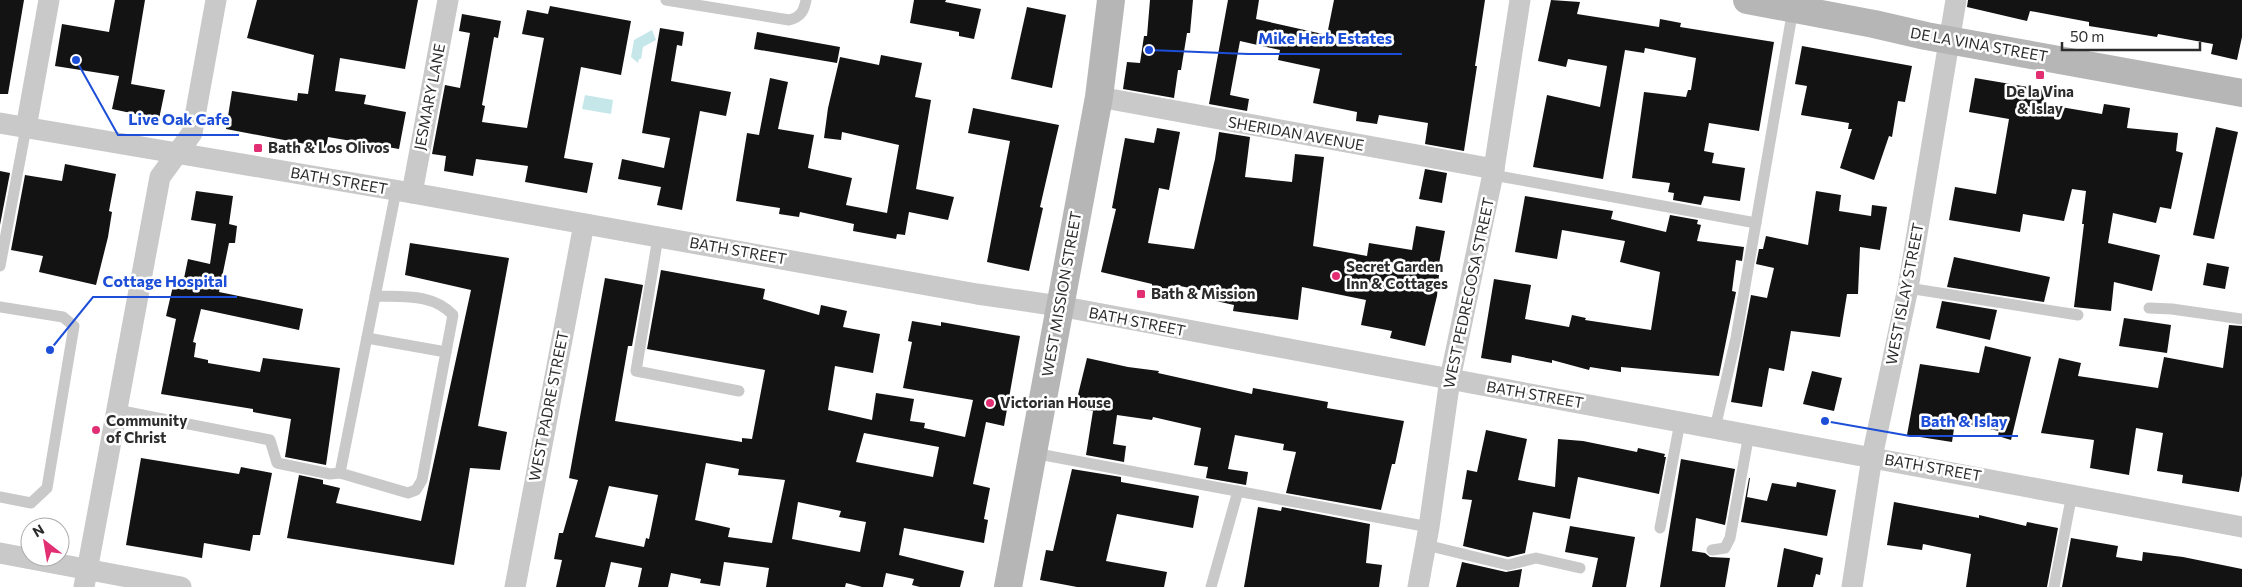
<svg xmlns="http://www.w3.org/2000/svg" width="2242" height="587" font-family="Commissioner,sans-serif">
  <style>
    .water { fill: #c5e7ea }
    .building { fill: #131313; fill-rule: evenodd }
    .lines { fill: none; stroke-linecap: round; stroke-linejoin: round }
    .lane { stroke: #c9c9c9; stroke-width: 11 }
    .street { stroke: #c9c9c9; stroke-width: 21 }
    .secondary { stroke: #b6b6b6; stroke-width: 28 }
    .poi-dot { fill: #e22f74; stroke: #fff; stroke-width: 2 }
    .labels { text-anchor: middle; stroke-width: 5; stroke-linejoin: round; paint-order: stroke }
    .street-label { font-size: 15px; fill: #2c2c2c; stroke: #fff }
    .poi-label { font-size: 15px; font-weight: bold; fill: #2c2c2c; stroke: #fff; text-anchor: start }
    .leader { fill: none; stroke: #1d4ed8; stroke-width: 2 }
    .callout-dot { fill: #1d4ed8; stroke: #fff; stroke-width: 2 }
    .callout-label { font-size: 16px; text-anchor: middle; font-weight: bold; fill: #1d4ed8; stroke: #fff; stroke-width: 5; stroke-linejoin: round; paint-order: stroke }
  </style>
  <rect width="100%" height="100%" fill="#fff"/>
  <!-- water -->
  <g class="water">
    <polygon points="652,30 656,40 643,47 641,59 639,59 638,63 631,57 634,40"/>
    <polygon points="585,95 613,100 611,114 582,109"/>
  </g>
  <!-- building -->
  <g class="building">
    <polygon points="0,0 24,0 8,94 0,94"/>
    <polygon points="115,0 145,0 131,84 165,90 159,119 112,109 119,76 55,66 62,24 109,32"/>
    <polygon points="257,0 418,0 405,69 340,58 335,91 366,95 364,104 406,112 399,149 328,137 326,148 226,129 232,91 297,101 298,93 308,94 314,55 247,38"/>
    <polygon points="914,0 946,0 945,2 981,9 974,39 959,36 959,32 910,23"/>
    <polygon points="1150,0 1193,0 1190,33 1187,33 1181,70 1178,70 1174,98 1123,89 1127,62 1140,63 1144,36 1147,36"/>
    <polygon points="1228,0 1259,0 1256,19 1327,35 1334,0 1485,0 1475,66 1477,66 1464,151 1425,144 1428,123 1379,115 1377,124 1356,121 1357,112 1313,103 1320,69 1278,60 1280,50 1240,41 1230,95 1249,99 1247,111 1209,104"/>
    <polygon points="1551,0 1580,2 1577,14 1659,27 1660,19 1681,23 1680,27 1774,42 1759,131 1709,123 1704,151 1714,153 1712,163 1745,168 1740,201 1704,196 1701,205 1673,200 1674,193 1668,192 1670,183 1632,178 1644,92 1686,97 1688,90 1691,90 1696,58 1645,48 1644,53 1625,50 1603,179 1533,167 1547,95 1600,107 1607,66 1568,59 1566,67 1538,61"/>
    <polygon points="1968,0 2242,0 2242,37 2237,60 2211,54 2213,44 2158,34 2157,37 2089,26 2089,22 2030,11 2027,21 1967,7"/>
    <polygon points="550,6 631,21 621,75 581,67 564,158 593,163 587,193 525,182 528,166 476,159 473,176 444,171 446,156 432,154 445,85 460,88 470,33 459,31 462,14 501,21 498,38 494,37 482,105 485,106 482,122 527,128 544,38 522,34 527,10 548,14"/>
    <polygon points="1027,7 1066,15 1052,88 1011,79"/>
    <polygon points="660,28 684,32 682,46 677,45 671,81 731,92 726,116 700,111 682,210 657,205 661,187 618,179 622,159 664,168 670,138 642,133"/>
    <polygon points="757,32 840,47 837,63 754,49"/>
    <polygon points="1802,46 1912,66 1905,102 1898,101 1892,137 1889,136 1874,180 1840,168 1852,129 1848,129 1849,123 1801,115 1807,86 1795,84"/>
    <polygon points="881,55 922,63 915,97 931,100 916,189 954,197 948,220 909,212 905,235 897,234 896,239 853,231 854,224 800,212 799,217 779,214 780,208 736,201 747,133 759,135 770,78 788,82 778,129 814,135 808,168 852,178 846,205 887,213 899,145 842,132 841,140 824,138 828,108 840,57 879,65"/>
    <polygon points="1975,78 2045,90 2043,104 2102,114 2104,104 2130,108 2127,128 2178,133 2176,151 2183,153 2171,209 2160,207 2156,223 2113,213 2108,243 2160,255 2152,291 2114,282 2111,311 2074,307 2084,224 2082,224 2086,191 2072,189 2064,221 2023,214 2020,232 1949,220 1955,187 1996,194 2009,119 1969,112"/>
    <polygon points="973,108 1059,125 1040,207 1043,208 1029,271 987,262 1010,141 968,133"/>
    <polygon points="2216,127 2238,132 2214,239 2193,235"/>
    <polygon points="1157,128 1180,132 1169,190 1159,188 1148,243 1194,249 1215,159 1219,132 1250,137 1245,177 1292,182 1295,154 1324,157 1313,246 1367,256 1369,243 1412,250 1416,226 1445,231 1437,275 1439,275 1437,296 1425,346 1390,338 1392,331 1361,325 1366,300 1302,287 1298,320 1233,311 1234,305 1207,299 1209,292 1180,286 1179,290 1152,287 1152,284 1101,272 1116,209 1112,208 1125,138 1154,143"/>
    <polygon points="65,164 116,174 109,211 112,212 108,237 96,285 39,272 43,256 11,250 25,175 62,181"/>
    <polygon points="1425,169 1447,173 1442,203 1419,199"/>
    <polygon points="0,171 10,173 0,225"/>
    <polygon points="196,191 233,196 229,224 237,226 235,243 229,243 219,292 303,309 299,330 201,309 193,342 196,343 194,357 208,360 208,363 260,372 263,358 340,368 326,465 285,457 291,419 253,412 253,409 161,394 176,319 166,316 173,286 182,288 188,259 210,264 216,224 191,220"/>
    <polygon points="1816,191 1841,195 1839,211 1871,216 1872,205 1887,207 1880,250 1860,247 1858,294 1847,294 1840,337 1791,331 1784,371 1769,368 1762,407 1731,402 1751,295 1767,298 1774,268 1756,264 1759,249 1763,249 1766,236 1808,245"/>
    <polygon points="1525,196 1613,211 1611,219 1666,232 1670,215 1698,220 1697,224 1701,225 1697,241 1744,247 1742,261 1736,260 1732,291 1736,292 1719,376 1621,367 1621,372 1590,367 1589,370 1552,360 1552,363 1512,355 1511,363 1481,358 1494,279 1531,285 1525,319 1569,327 1572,315 1586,318 1585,320 1651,330 1660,272 1620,262 1625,241 1562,230 1557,259 1515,252"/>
    <polygon points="410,243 509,258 478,426 507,432 500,470 470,468 454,565 287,538 299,475 323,480 323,484 340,488 336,503 421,521 471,290 405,275"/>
    <polygon points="1954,257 2050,277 2044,302 1947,287"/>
    <polygon points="2207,263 2229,267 2225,289 2203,285"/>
    <path d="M661,270l104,19 -2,10 56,16 2,-10 26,6 -4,16 37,7 -7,39 -38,-7 -7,44 44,10 4,-27 38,6 -4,22 15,2 -1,5 41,9 8,-37 -70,-12 9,-46 -4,-1 4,-20 29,5v-4l79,14 -16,90 -18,-4 -13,62 17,4 -6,31 4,1 -4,23 -80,-15 -5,27 65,16 -4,16h-40l-8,-2 2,-6 -28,-6 -3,14h-21l-16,-4 -1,4h-79l3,-19 -45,-6 -4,24 -20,-3 1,-4 -30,-6 -3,14h-30l4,-19 -31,-6 -6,25h-49l6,-27 -8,-1 5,-26h4l15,-53 -9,-2 36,-200 38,7 -11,61h-4l-13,75 127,21v-4l10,1 13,-69 -118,-21zM864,433l75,14 -6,30 -77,-15zM706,463l33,6 -1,6 47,5 -13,63 -44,-6 2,-9 -35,-8zM609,486l49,9 -9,44 -3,-1 -2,9 -49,-10zM798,502l43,9 -2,6 27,5 -6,30 -68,-13z"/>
    <polygon points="1942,301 1997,310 1990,340 1936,328"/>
    <polygon points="2124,318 2171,325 2167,353 2119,346"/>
    <polygon points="2229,325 2242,326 2242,475 2239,492 2182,483 2183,475 2157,471 2163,433 2136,428 2129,475 2090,468 2094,440 2041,433 2059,358 2081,363 2078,376 2158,388 2164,357 2223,368"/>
    <polygon points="1985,346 2031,357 2011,440 1998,436 1999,431 1955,422 1952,442 1907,435 1920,364 1979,373"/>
    <polygon points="1087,358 1128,367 1159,371 1158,373 1252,394 1253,388 1328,402 1327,408 1404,421 1395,464 1392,464 1381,510 1286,493 1296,452 1283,450 1284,444 1235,435 1228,469 1248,472 1246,485 1206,478 1208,467 1194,465 1201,428 1153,417 1152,420 1117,415 1113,444 1126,446 1124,462 1086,455 1093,411 1075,407"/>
    <polygon points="1812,371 1842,378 1834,411 1803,404"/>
    <polygon points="1486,430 1527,439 1518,480 1555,487 1558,439 1583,441 1637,452 1638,448 1665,454 1664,457 1666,457 1659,494 1578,477 1570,519 1533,512 1525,553 1508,557 1463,546 1472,500 1462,499 1467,470 1477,472"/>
    <polygon points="141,458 239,474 241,467 272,473 260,535 253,535 250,551 204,543 202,558 126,545"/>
    <polygon points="1681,459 1735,469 1725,525 1696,518 1692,551 1705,553 1710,557 1730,558 1725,587 1660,587"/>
    <polygon points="1072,469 1121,477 1121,482 1199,496 1193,528 1117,514 1106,561 1167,572 1164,587 1077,587 1040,580 1046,550 1053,551"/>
    <polygon points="1749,478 1750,478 1747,497 1767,501 1772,483 1796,487 1797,482 1836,490 1827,536 1741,522"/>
    <polygon points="1894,502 1979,518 1979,515 2026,526 2027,522 2058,528 2047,587 1966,587 1971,554 1923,544 1922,550 1887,545"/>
    <polygon points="1258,507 1281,511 1282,507 1370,524 1366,563 1382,565 1379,587 1244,587"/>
    <polygon points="1570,526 1635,537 1626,587 1592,587 1598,558 1565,552"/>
    <polygon points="2071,538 2118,546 2116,557 2142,561 2143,552 2183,557 2242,569 2242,587 2062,587"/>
    <polygon points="1784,548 1823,558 1820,575 1816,574 1813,587 1777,587"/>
    <polygon points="1462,562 1506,572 1522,569 1519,587 1456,587"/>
  </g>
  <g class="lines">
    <!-- lane -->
    <g class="lane">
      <path d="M666,0l123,20c12,-3 15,-9 17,-20"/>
      <polyline points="1493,175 1756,223"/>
      <polyline points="658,237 636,371 739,391"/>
      <polyline points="0,266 26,128"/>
      <polyline points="1908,288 2078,315"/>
      <path d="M375,296c28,1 58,-3 78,19l-7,37"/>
      <polyline points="0,307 63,317 74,326 47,488 31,503 0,497"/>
      <polyline points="2149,308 2172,309 2242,319"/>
      <polyline points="117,410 270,440 277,463 330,474 340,473 408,493 416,490 422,480 446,352 367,338"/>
      <polyline points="1715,428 1736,338 1793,9"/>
      <polyline points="1033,453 1429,527"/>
      <polyline points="340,473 396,191"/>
      <polyline points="1660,528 1680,422"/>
      <polyline points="1426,545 1508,565 1536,558 1580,568"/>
      <polyline points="1712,550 1725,548 1730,538 1749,434"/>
      <polyline points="1211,587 1238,491"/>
      <polyline points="2054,587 2072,494"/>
    </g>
    <!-- street -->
    <g class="street">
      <polyline points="1099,97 1494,169"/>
      <polyline points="0,123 412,193 977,294 1059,306 2242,527"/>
      <polyline points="26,128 49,0"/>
      <polyline points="412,193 448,0"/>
      <polyline points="0,553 181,587"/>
      <polyline points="84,587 160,177 192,133 216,0"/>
      <polyline points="515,587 584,224"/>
      <polyline points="1418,587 1429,527 1450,379 1494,169 1520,0"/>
      <polyline points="1852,587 1872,457 1908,288 1956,0"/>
    </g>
    <!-- secondary -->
    <g class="secondary">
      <polyline points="1747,0 1874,24 1926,36 2242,93"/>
      <polyline points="1008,587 1099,97 1111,0"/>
    </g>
  </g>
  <!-- markers -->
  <g class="poi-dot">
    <rect x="2035" y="70" width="10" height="10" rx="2.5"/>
    <rect x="253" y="143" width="10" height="10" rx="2.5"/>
    <circle cx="1336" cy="276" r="5"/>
    <rect x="1136" y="289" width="10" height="10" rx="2.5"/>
    <circle cx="990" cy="403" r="5"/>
    <circle cx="96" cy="430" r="5"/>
  </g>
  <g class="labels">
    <!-- street labels -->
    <g class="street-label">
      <text transform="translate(1979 45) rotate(10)" y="5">DE LA VINA STREET</text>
      <text transform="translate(430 97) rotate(-79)" y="5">JESMARY LANE</text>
      <text transform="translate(1296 134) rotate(10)" y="5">SHERIDAN AVENUE</text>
      <text transform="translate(339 181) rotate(10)" y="5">BATH STREET</text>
      <text transform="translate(738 251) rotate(10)" y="5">BATH STREET</text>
      <text transform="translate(1469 293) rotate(-78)" y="5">WEST PEDREGOSA STREET</text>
      <text transform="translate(1062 294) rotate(-80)" y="5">WEST MISSION STREET</text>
      <text transform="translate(1905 294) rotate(-79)" y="5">WEST ISLAY STREET</text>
      <text transform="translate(1137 322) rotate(11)" y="5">BATH STREET</text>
      <text transform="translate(1535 395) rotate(10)" y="5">BATH STREET</text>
      <text transform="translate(549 406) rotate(-79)" y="5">WEST PADRE STREET</text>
      <text transform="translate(1933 468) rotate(10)" y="5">BATH STREET</text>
    </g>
    <!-- poi labels -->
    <g class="poi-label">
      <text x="2040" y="97" text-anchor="middle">De la Vina<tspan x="2040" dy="17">&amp; Islay</tspan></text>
      <text x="268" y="153">Bath &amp; Los Olivos</text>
      <text x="1346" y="272">Secret Garden<tspan x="1346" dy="17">Inn &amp; Cottages</tspan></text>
      <text x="1151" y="299">Bath &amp; Mission</text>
      <text x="1000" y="408">Victorian House</text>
      <text x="106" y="426">Community<tspan x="106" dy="17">of Christ</tspan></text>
    </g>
  </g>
  <!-- callouts -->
  <path class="leader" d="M1149 50L1248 54H1402M76 60L118 135H239M50 350L93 297H237M1825 421L1910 436H2018"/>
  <g class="callout-dot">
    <circle cx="1149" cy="50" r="5"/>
    <circle cx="76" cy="60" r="5"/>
    <circle cx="50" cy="350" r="5"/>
    <circle cx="1825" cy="421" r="5"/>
  </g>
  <g class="callout-label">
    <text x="1325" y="44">Mike Herb Estates</text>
    <text x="179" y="125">Live Oak Cafe</text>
    <text x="165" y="287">Cottage Hospital</text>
    <text x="1964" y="427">Bath &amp; Islay</text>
  </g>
  <!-- north arrow -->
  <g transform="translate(45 542) rotate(329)"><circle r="24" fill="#ffffff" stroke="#ababab"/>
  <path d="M0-4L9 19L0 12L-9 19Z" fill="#e22f74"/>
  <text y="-8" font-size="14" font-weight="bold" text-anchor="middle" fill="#2c2c2c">N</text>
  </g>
  <!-- scale -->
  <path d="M2062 42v8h138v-8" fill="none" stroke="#2c2c2c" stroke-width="2.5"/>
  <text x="2070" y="42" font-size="15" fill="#2c2c2c" stroke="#ffffff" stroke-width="4" paint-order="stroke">50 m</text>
</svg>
